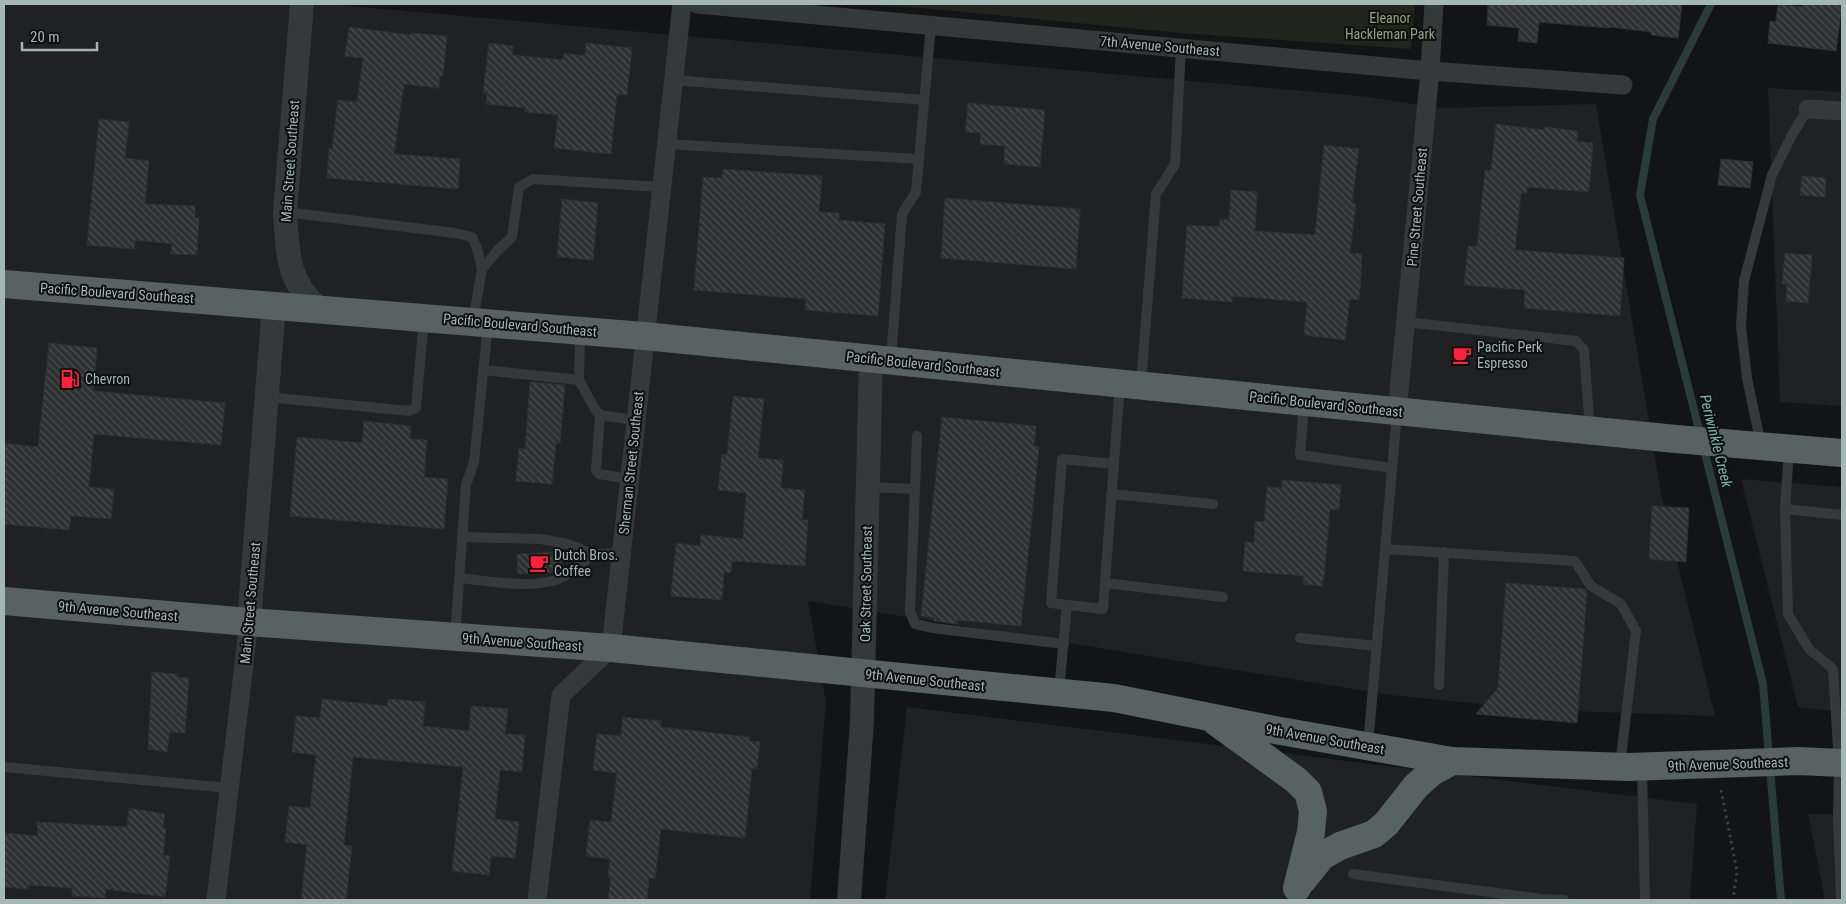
<svg xmlns="http://www.w3.org/2000/svg" width="1846" height="904" font-family="'Roboto Condensed',sans-serif">
  <style>
    .built { fill: #1f2122 }
    .green { fill: #22251d }
    .lines { fill: none; stroke-linecap: round; stroke-linejoin: round }
    .stream { stroke: #2a3c36; stroke-width: 8 }
    .building { fill: url(#building-back-hatch); stroke: #2d3031 }
    .path { stroke: #3a4141; stroke-width: 3; stroke-dasharray: 2.5 4; stroke-linecap: butt }
    .service { stroke: #343a3a; stroke-width: 10 }
    .minor { stroke: #343a3a; stroke-width: 19 }
    .tertiary { stroke: #343a3a; stroke-width: 24 }
    .trunk { stroke: #576262; stroke-width: 28 }
    .labels { text-anchor: middle; stroke-width: 4; stroke-linejoin: round; paint-order: stroke }
    .park-label { font-size: 14px; fill: #97a478; stroke: #0e0f10 }
    .street-label { font-size: 14px; fill: #a3b7b5; stroke: #0e0f10 }
    .poi-label { font-size: 14px; fill: #a3b7b5; stroke: #0e0f10; text-anchor: start }
    .water-label { font-size: 15px; font-style: italic; fill: #77b5a2; stroke: #0e0f10 }
  </style>
  <defs>
    <pattern id="building-back-hatch" width="6" height="6" patternUnits="userSpaceOnUse" patternTransform="scale(1.25)"><rect width="6" height="6" fill="#2e3131"/><path d="M-1 5l2 2M0 0l6 6M5-1l2 2" fill="none" stroke="#494d4d"/></pattern>
  </defs>
  <rect width="100%" height="100%" fill="#131415"/>
  <!-- built -->
  <g class="built">
    <polygon points="4,4 327,4 1360,96 1441,108 1596,104 1662,499 1715,716 1541,710 1390,695 808,601 826,702 810,900 4,900"/>
    <polygon points="1768,88 1842,92 1842,406 1780,402"/>
    <polygon points="1741,479 1842,487 1842,712 1798,707"/>
    <polygon points="907,707 1697,804 1690,900 885,900"/>
    <polygon points="1808,814 1842,815 1842,900 1825,900"/>
  </g>
  <!-- green -->
  <polygon class="green" points="859,4 1415,4 1411,49 1180,33 934,9"/>
  <g class="lines">
    <!-- stream -->
    <polyline class="stream" points="1711,4 1653,119 1640,195 1763,684 1781,900"/>
  </g>
  <!-- building -->
  <g class="building">
    <polygon points="1488,4 1682,4 1678,38 1651,35 1651,32 1610,27 1609,28 1539,22 1537,43 1518,41 1519,28 1487,25"/>
    <polygon points="1778,4 1802,7 1803,4 1842,4 1836,51 1768,43 1770,21 1776,22"/>
    <polygon points="349,27 411,35 411,33 447,36 443,76 440,76 439,88 404,84 394,154 460,159 458,189 327,178 329,148 332,149 338,100 357,102 363,58 345,56"/>
    <polygon points="489,43 513,46 512,55 563,60 564,53 585,56 586,43 632,48 627,95 617,94 611,154 554,148 558,115 525,112 525,108 486,104 487,93 483,93"/>
    <polygon points="968,103 1045,110 1040,167 1004,164 1005,146 980,144 981,133 965,132"/>
    <polygon points="99,119 129,122 125,158 149,161 145,204 195,206 195,218 199,218 197,255 171,254 172,244 135,240 134,249 87,245"/>
    <polygon points="1496,124 1544,130 1545,127 1578,131 1577,141 1593,143 1589,192 1527,187 1527,193 1521,193 1515,250 1624,258 1620,316 1524,308 1525,290 1464,285 1468,246 1477,247 1485,170 1491,171"/>
    <polygon points="1324,145 1359,149 1352,203 1356,204 1350,253 1362,254 1361,278 1359,300 1350,299 1345,340 1304,335 1307,302 1232,296 1232,302 1182,298 1187,225 1219,227 1220,219 1229,220 1231,190 1257,192 1255,231 1315,235"/>
    <polygon points="1721,159 1753,162 1750,188 1718,185"/>
    <polygon points="723,169 822,176 819,212 839,213 839,220 885,224 878,316 805,310 806,299 694,290 703,177 722,178"/>
    <polygon points="1802,176 1826,178 1825,197 1800,195"/>
    <polygon points="945,198 1080,209 1076,269 941,258"/>
    <polygon points="562,199 598,203 593,260 557,257"/>
    <polygon points="1785,253 1812,255 1808,303 1786,301 1787,284 1782,284"/>
    <polygon points="49,343 97,348 93,391 225,403 221,445 94,434 89,487 114,489 111,519 71,516 69,530 4,524 4,443 38,447"/>
    <polygon points="530,382 565,385 560,444 556,443 552,484 516,481 519,448 525,449"/>
    <polygon points="733,396 764,399 758,458 783,460 781,488 805,490 802,520 808,520 805,566 732,561 731,573 724,572 722,600 671,596 676,543 700,546 701,535 743,539 746,493 718,490 722,454 727,455"/>
    <polygon points="942,417 1036,426 1034,446 1039,447 1021,626 957,620 957,624 934,621 934,618 921,616"/>
    <polygon points="364,421 411,426 410,439 427,440 424,477 448,479 444,529 290,516 297,437 362,443"/>
    <polygon points="1282,480 1341,485 1339,510 1330,509 1324,578 1323,578 1322,586 1303,584 1304,576 1243,571 1245,542 1254,543 1255,521 1264,522 1267,487 1282,488"/>
    <polygon points="1652,506 1689,508 1686,562 1649,559"/>
    <polygon points="561,552 562,569 560,570 557,572 518,574 517,554"/>
    <polygon points="1506,583 1585,589 1587,592 1577,723 1476,714 1498,688"/>
    <polygon points="152,672 177,674 177,677 189,678 185,733 170,732 167,752 148,749"/>
    <polygon points="322,699 387,706 388,699 425,702 423,726 469,731 471,706 508,709 505,734 525,735 522,772 500,770 495,819 519,822 515,858 491,856 489,875 452,871 463,767 353,757 344,845 352,846 346,900 301,900 307,845 285,842 289,806 310,808 316,755 292,752 296,716 320,718"/>
    <polygon points="623,717 661,721 661,727 750,737 749,741 760,742 757,769 752,768 745,838 661,829 655,879 649,878 647,900 608,900 611,877 608,877 610,859 586,856 590,820 611,822 617,773 593,770 597,734 621,736"/>
    <polygon points="129,808 165,814 163,828 166,828 163,855 170,856 165,897 106,889 105,898 72,896 72,888 28,885 28,889 4,887 4,833 38,836 37,822 127,827"/>
  </g>
  <g class="lines">
    <!-- path -->
    <polyline class="path" points="1721,790 1737,871 1733,900"/>
    <!-- service -->
    <g class="service">
      <polyline points="673,80 924,100"/>
      <polyline points="666,144 919,159"/>
      <polyline points="286,212 455,233 472,237 477,248 482,269"/>
      <polyline points="473,321 482,269 498,250 512,237 519,187 533,179 661,187"/>
      <polyline points="1406,322 1576,341 1584,350 1590,430"/>
      <polyline points="580,331 579,380 596,411 600,415 635,420"/>
      <polyline points="891,359 902,214 916,192 931,25"/>
      <polyline points="483,370 579,380"/>
      <polyline points="1141,384 1156,194 1175,164 1181,48"/>
      <polyline points="267,397 409,411 416,408 424,319"/>
      <polyline points="1304,402 1300,455 1392,468"/>
      <polyline points="600,415 596,470 599,474 629,479"/>
      <polyline points="1761,445 1747,378 1741,326 1744,281 1772,175 1793,133 1808,109"/>
      <polyline points="1114,464 1062,459 1051,603 1103,609 1120,384"/>
      <polyline points="868,487 915,489 910,612 915,624 933,628 1064,644"/>
      <polyline points="915,489 917,436"/>
      <polyline points="1111,494 1213,504"/>
      <polyline points="1785,509 1789,450"/>
      <polyline points="462,537 541,539 567,544 594,554 621,553"/>
      <polyline points="1385,549 1575,561 1591,586 1621,604 1636,631 1620,766"/>
      <path d="M460,578c29,3 63,10 92,3 15,-4 30,-18 42,-27"/>
      <polyline points="1105,583 1223,597"/>
      <polyline points="455,637 466,485 474,462 488,324"/>
      <polyline points="1300,638 1377,646"/>
      <polyline points="1439,685 1444,552"/>
      <polyline points="1059,691 1067,605"/>
      <polyline points="1368,746 1397,412"/>
      <polyline points="4,767 229,788"/>
      <polyline points="1642,768 1645,900"/>
      <polyline points="1353,874 1542,899 1564,900"/>
      <polyline points="1841,900 1838,816 1839,763 1833,669 1809,649 1788,614 1785,509 1842,515"/>
    </g>
    <!-- minor -->
    <g class="minor">
      <polyline points="697,4 1430,71 1623,85"/>
      <polyline points="1808,109 1842,111"/>
      <polyline points="1397,411 1430,71 1434,4"/>
      <polyline points="216,900 249,622"/>
      <polyline points="537,900 561,695 611,648 682,4"/>
    </g>
    <!-- tertiary -->
    <g class="tertiary">
      <path d="M302,4l-17,208c3,41 1,68 34,97"/>
      <polyline points="249,622 274,305"/>
      <polyline points="849,900 862,721 871,358"/>
    </g>
    <!-- trunk -->
    <g class="trunk">
      <polyline points="4,284 644,336 1676,439 1842,453"/>
      <polyline points="4,601 249,622 611,648 1114,698 1275,730 1452,761 1628,767 1798,761 1842,763"/>
      <polyline points="1216,722 1296,780 1308,792 1313,811 1311,832 1297,888"/>
      <polyline points="1302,881 1322,856 1340,846 1374,834 1386,824 1416,786 1432,772 1452,761"/>
    </g>
  </g>
  <!-- icons -->
  <defs>
    <g id="cafe-bare" transform="scale(1.5)"><path d="M-5.5-4.5H6V0H3Q3 3.5 0 3.5H-2.5Q-5.5 3.5-5.5 0ZM3-3.2v2h1.7v-2ZM-6 4.5H4V6H-6Z" fill="#ff2139" stroke="#0e0f10" stroke-width="2.5" paint-order="stroke"/></g>
    <g id="fuel-bare" transform="scale(1.5)"><path d="M-5.5-6h7V0h2V4h1.3V-2.5L3-4.5l.8-.8L6-3V5H2.5V1h-1V6h-7ZM-4.2-4.7v3.2H.2V-4.7Z" fill="#ff2139" stroke="#0e0f10" stroke-width="2.5" paint-order="stroke"/></g>
  </defs>
  <g fill-rule="evenodd">
    <use href="#cafe-bare" x="1462" y="355"/>
    <use href="#fuel-bare" x="70" y="379"/>
    <use href="#cafe-bare" x="539" y="563"/>
  </g>
  <g class="labels">
    <!-- park labels -->
    <g class="park-label">
      <text x="1390" y="23">Eleanor<tspan x="1390" dy="16">Hackleman Park</tspan></text>
    </g>
    <!-- street labels -->
    <g class="street-label">
      <text transform="translate(1160 46) rotate(5)" y="5">7th Avenue Southeast</text>
      <text transform="translate(290 161) rotate(-86)" y="5">Main Street Southeast</text>
      <text transform="translate(1417 207) rotate(-85)" y="5">Pine Street Southeast</text>
      <text transform="translate(117 293) rotate(4)" y="5">Pacific Boulevard Southeast</text>
      <text transform="translate(520 325) rotate(5)" y="5">Pacific Boulevard Southeast</text>
      <text transform="translate(923 364) rotate(6)" y="5">Pacific Boulevard Southeast</text>
      <text transform="translate(1326 404) rotate(6)" y="5">Pacific Boulevard Southeast</text>
      <text transform="translate(631 463) rotate(-84)" y="5">Sherman Street Southeast</text>
      <text transform="translate(866 584) rotate(-89)" y="5">Oak Street Southeast</text>
      <text transform="translate(250 603) rotate(-85)" y="5">Main Street Southeast</text>
      <text transform="translate(118 611) rotate(5)" y="5">9th Avenue Southeast</text>
      <text transform="translate(522 642) rotate(4)" y="5">9th Avenue Southeast</text>
      <text transform="translate(925 680) rotate(6)" y="5">9th Avenue Southeast</text>
      <text transform="translate(1325 739) rotate(10)" y="5">9th Avenue Southeast</text>
      <text transform="translate(1728 764) rotate(-2)" y="5">9th Avenue Southeast</text>
    </g>
    <!-- poi labels -->
    <g class="poi-label">
      <text x="1477" y="352">Pacific Perk<tspan x="1477" dy="16">Espresso</tspan></text>
      <text x="85" y="384">Chevron</text>
      <text x="554" y="560">Dutch Bros.<tspan x="554" dy="16">Coffee</tspan></text>
    </g>
    <!-- water labels -->
    <g class="water-label">
      <text transform="translate(1716 441) rotate(76)" y="5">Periwinkle Creek</text>
    </g>
  </g>
  <!-- border -->
  <rect width="1846" height="904" fill="none" stroke="#a3b7b5" stroke-width="10"/>
  <!-- scale -->
  <path d="M22 42v8h75v-8" fill="none" stroke="#a3b7b5" stroke-width="2.5"/>
  <text x="30" y="42" font-size="15" fill="#a3b7b5" stroke="#0e0f10" stroke-width="4" paint-order="stroke">20 m</text>
</svg>
